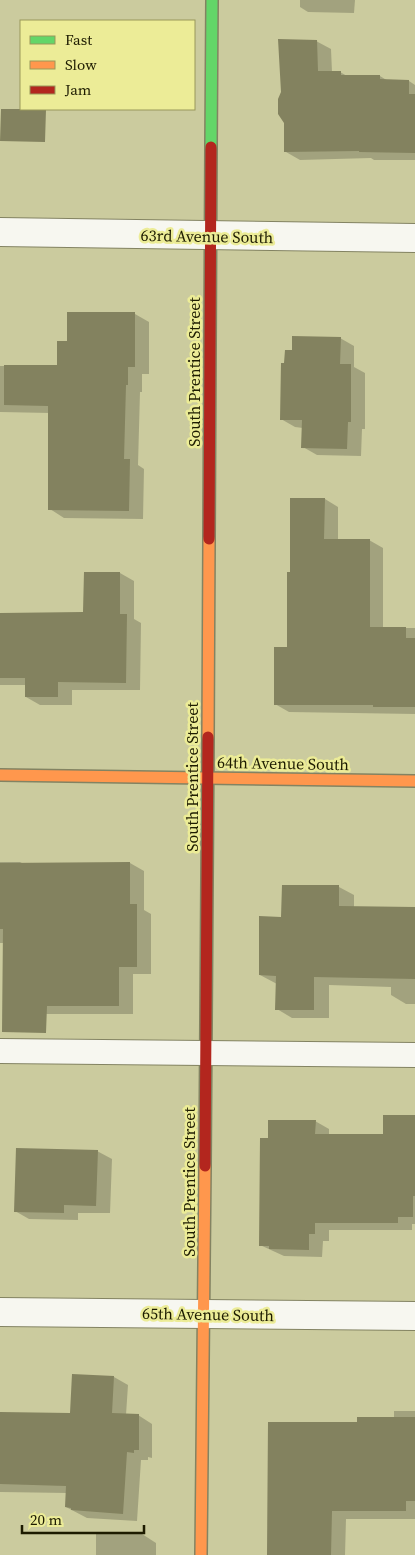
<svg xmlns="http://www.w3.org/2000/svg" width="415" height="1555" font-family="'Source Serif 4',serif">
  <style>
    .shadow { fill: #0003 }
    .building { fill: #83825f }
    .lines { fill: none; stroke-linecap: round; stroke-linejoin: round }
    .lane-casing { stroke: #838362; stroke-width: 26 }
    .street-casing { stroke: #838362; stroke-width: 30 }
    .fast-casing { stroke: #838362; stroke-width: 14 }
    .slow-casing { stroke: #838362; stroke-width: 14 }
    .jam-casing { stroke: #838362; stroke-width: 14 }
    .lane { stroke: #f7f7f0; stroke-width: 24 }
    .street { stroke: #f7f7f0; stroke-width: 28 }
    .fast { stroke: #63d668; stroke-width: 11 }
    .slow { stroke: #ff974d; stroke-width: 11 }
    .jam { stroke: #b3261e; stroke-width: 11 }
    .labels { text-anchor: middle; stroke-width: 5; stroke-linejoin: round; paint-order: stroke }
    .street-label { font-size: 16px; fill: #1d1b00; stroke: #ecec97 }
  </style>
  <rect width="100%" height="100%" fill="#cbcb9e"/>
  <!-- shadow -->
  <g class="shadow">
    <polygon points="300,0 355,0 354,13 308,12 300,7"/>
    <polygon points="316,41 331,49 332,72 340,72 347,76 380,76 388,81 409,81 415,85 415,160 374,160 371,158 300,160 286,152"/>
    <polygon points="135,314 149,322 149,374 142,374 142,392 140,392 138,465 144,469 143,519 64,518 50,509 50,413 0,412 0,366 58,366 68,343"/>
    <polygon points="340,338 354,346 354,367 365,373 365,429 362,429 361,456 317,455 303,447 303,428 295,427 281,419 285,364 293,351"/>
    <polygon points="325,499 338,507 338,540 369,540 383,548 383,628 415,628 415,714 289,712 275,704 288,649 291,573"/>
    <polygon points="120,573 134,581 134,619 141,623 140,690 72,690 72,705 40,705 26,697 26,685 0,685 0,614 84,613"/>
    <polygon points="0,862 20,862 27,866 27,863 130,863 144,871 144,910 151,914 151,974 133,974 133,1014 41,1014 17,943 0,943"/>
    <polygon points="339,887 354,895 354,908 415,908 415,1004 406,1004 391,995 391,987 329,985 329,1018 292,1018 277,1009 277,984 260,975 282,918"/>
    <polygon points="415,1116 415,1224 412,1224 412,1230 329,1230 329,1241 323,1241 322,1257 284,1256 260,1245 269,1140 315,1121 329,1129 329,1136 384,1136"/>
    <polygon points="97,1151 112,1159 110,1213 78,1213 78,1220 29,1219 15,1211"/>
    <polygon points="114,1377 128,1385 126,1415 138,1415 152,1424 152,1458 148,1457 148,1460 141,1460 137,1521 87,1518 66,1507 67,1493 0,1492 0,1413 71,1414"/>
    <polygon points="394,1411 415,1411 415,1519 346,1519 345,1555 269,1555 358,1424 394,1419"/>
    <polygon points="96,1534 142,1534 156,1543 156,1555 96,1555"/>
  </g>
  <!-- building -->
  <g class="building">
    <polygon points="278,39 317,40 318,71 341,71 341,75 380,75 380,79 409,80 409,94 415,94 415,153 359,152 359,151 284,152 284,123 278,114 278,99 281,92"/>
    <polygon points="1,109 46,109 45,142 0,141"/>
    <polygon points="67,312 135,312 135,367 128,367 128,385 126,385 124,459 130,459 129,511 48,510 48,406 4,405 4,365 57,365 57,341 67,341"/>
    <polygon points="292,336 341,337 340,364 351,364 351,422 348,422 347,449 301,448 302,420 280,420 281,363 284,363 285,350 292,350"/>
    <polygon points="290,498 325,498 324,539 370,539 370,627 406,627 406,638 415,638 415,707 373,707 373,705 274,705 274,647 287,647 287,572 290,572"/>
    <polygon points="84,572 120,572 120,614 127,614 126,683 58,682 58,697 25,697 25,678 0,678 0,613 83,612"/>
    <polygon points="130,862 130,904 137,904 137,967 119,967 119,1006 47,1006 46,1033 2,1032 3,929 0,929 0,863"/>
    <polygon points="282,885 339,885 339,906 415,907 415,979 314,977 314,1010 275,1010 276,976 259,975 259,916 281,917"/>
    <polygon points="383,1115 415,1115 415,1196 413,1196 413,1217 398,1217 398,1223 315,1223 315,1234 309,1234 309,1250 269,1249 269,1246 259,1246 260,1138 268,1138 268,1120 316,1120 315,1134 383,1134"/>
    <polygon points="16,1148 98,1150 96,1206 64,1205 64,1213 14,1212"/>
    <polygon points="72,1374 114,1376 112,1413 139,1414 139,1450 134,1450 134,1453 127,1452 123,1514 71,1510 71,1508 65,1507 66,1486 0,1484 0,1412 70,1413"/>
    <polygon points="357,1417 415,1417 415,1501 406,1501 406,1511 332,1511 331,1555 267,1555 268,1422 357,1422"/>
  </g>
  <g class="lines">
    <!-- lane casing -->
    <g class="lane-casing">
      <polyline id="lane" points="0,1051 415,1055"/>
    </g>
    <!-- street casing -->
    <g class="street-casing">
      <g id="street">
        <polyline points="0,232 415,238"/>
        <polyline points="0,1312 415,1316"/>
      </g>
    </g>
    <!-- fast casing -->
    <g class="fast-casing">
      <polyline id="fast" points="211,147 212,0"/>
    </g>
    <!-- slow casing -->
    <g class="slow-casing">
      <g id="slow">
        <polyline points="208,737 209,539"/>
        <polyline points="0,775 415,781"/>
        <polyline points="201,1555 205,1166"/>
      </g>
    </g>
    <!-- jam casing -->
    <g class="jam-casing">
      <g id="jam">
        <polyline points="209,539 211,147"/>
        <polyline points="205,1166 208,737"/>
      </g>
    </g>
    <!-- lane -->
    <use href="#lane" class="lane"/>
    <!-- street -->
    <use href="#street" class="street"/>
    <!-- fast -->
    <use href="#fast" class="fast"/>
    <!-- slow -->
    <use href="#slow" class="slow"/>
    <!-- jam -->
    <use href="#jam" class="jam"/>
  </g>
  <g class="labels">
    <!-- street labels -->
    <g class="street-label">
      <text transform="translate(207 236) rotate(1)" y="6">63rd Avenue South</text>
      <text transform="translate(194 372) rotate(-90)" y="6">South Prentice Street</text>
      <text transform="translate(283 763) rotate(1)" y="6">64th Avenue South</text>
      <text transform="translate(192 777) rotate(-90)" y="6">South Prentice Street</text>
      <text transform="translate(189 1182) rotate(-90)" y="6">South Prentice Street</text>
      <text transform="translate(208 1314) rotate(1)" y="6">65th Avenue South</text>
    </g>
  </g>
  <!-- legend -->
  <rect x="20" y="20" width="175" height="90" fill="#ecec97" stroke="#99985b"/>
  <rect x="30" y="36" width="25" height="8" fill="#63d668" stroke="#99985b"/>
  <text x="65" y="45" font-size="15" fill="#1d1b00">Fast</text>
  <rect x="30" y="61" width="25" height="8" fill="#ff974d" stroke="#99985b"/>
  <text x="65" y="70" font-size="15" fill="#1d1b00">Slow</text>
  <rect x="30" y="86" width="25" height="8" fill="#b3261e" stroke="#99985b"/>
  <text x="65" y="95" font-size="15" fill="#1d1b00">Jam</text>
  <!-- scale -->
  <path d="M22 1525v8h122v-8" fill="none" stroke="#1d1b00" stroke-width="2.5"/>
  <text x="30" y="1525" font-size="15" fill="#1d1b00" stroke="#ecec97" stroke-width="4" paint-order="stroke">20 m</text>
</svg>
